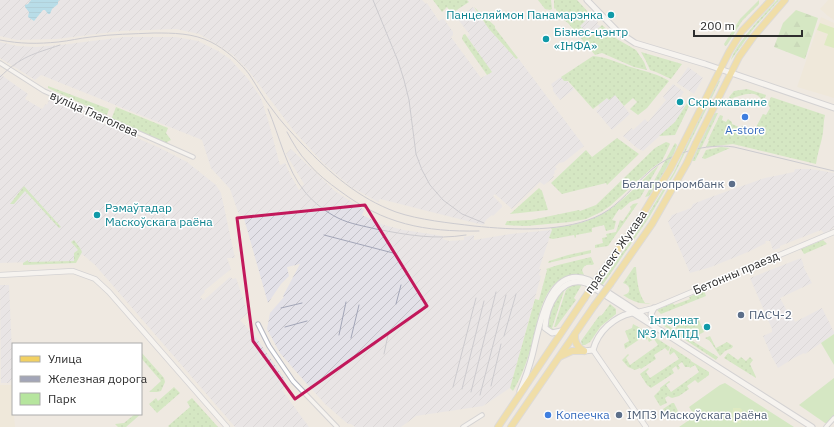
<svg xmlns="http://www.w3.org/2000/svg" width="834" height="427" font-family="'IBM Plex Sans',sans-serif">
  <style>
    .industrial { fill: url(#industrial-furrows) }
    .education { fill: #f0e6d1 }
    .grass { fill: url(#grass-dots) }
    .forest { fill: url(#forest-firs) }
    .park { fill: #b6e59e }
    .pitch { fill: #c9ec9a }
    .water { fill: url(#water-rules) }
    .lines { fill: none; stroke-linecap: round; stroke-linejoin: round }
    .minor-casing { stroke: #b4b7c1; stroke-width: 5.5 }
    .tertiary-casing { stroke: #b4b7c1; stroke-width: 6 }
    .secondary-casing { stroke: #b4b7c1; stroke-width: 7 }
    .primary-casing { stroke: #c9c9c9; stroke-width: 8 }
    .minor { stroke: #fff; stroke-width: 3.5 }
    .tertiary { stroke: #fff; stroke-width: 4.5 }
    .secondary { stroke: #fff; stroke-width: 5 }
    .primary { stroke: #f2d163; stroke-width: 6 }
    .rail { stroke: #a3a6b8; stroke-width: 1 }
    .primary-bridge-casing { stroke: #c9c9c9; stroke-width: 8; stroke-linecap: butt }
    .primary-bridge { stroke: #f2d163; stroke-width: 6 }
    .marked { fill: none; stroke: #c2185b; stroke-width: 3; stroke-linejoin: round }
    .culture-dot { fill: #0f9aa8; stroke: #fff; stroke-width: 1.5 }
    .shop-dot { fill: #3f7fe0; stroke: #fff; stroke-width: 1.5 }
    .service-dot { fill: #5c6f8a; stroke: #fff; stroke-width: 1.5 }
    .labels { text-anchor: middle; stroke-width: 3; stroke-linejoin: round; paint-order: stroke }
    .culture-label { font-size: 12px; fill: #0d838f; stroke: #fff; text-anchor: start }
    .street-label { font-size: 12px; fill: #2e2e2e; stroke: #fff }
    .shop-label { font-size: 12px; fill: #366cbe; stroke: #fff }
    .service-label { font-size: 12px; fill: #4e5e75; stroke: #fff; text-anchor: start }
  </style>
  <defs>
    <pattern id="industrial-furrows" width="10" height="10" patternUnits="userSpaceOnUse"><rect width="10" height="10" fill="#e3e1e8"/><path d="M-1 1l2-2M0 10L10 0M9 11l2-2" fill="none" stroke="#c3c1c7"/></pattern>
    <pattern id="grass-dots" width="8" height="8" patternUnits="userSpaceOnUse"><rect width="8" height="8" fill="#b6e59e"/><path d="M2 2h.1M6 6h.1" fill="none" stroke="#9dc588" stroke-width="1.8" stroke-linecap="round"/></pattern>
    <pattern id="forest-firs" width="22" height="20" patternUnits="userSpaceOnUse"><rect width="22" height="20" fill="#b6e59e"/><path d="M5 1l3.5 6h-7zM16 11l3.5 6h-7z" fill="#9dc588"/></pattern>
    <pattern id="water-rules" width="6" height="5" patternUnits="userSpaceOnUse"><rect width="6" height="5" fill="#75cff0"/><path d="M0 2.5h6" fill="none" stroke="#66b2ce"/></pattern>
  </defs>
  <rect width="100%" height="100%" fill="#efe9e1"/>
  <!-- industrial -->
  <g class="industrial">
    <polygon points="0,0 422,0 426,4 427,3 439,21 443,18 453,32 453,35 451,37 481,78 492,72 467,37 470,35 457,18 473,7 489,29 516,59 518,58 584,146 564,162 559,163 555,167 557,169 554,171 555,173 553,175 554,177 544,185 540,182 512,209 495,194 493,196 502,205 502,207 493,216 492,215 486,220 483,225 380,199 378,202 351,187 323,163 293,130 248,70 233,55 220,46 199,34 176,29 121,31 57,39 17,40 0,36"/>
    <polygon points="591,15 598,22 597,24 601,27 590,37 580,26"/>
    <polygon points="124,37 176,37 198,41 218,51 230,59 249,80 261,98 268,120 280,165 285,163 290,174 299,190 304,184 286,154 291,149 335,191 364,210 362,215 384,225 404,230 443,236 443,239 449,241 464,240 464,237 474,235 474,240 510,234 552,230 539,269 541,269 539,275 541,276 510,388 483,406 416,416 401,427 355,427 351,424 348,424 325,404 299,375 280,353 267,329 270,313 284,297 283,296 300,264 287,267 289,276 281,284 268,303 243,215 239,215 230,189 211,168 202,140 41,75 35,80 0,58 0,42 17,46 36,47 60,45"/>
    <polygon points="688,67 703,78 694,94 677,83"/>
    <polygon points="0,74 28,94 25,99 42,109 46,104 47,105 49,100 160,148 187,162 216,185 221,193 235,258 227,258 231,269 204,291 205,292 200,297 204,300 230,277 233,279 236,278 248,313 240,320 257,339 284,378 285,386 282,390 309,427 235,427 95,265 82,254 74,261 0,263"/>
    <polygon points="561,77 564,81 567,81 574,89 560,100 553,91 553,88 551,84"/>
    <polygon points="673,84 684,92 675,104 679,107 682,104 685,107 675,122 643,151 637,148 623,136 632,128 633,130 645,119 648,122 649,121 666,100 663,97"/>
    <polygon points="615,95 630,114 612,130 596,111 600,108 598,105 607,98"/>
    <polygon points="795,169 811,169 834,173 834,228 824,233 821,230 780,246 780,248 773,250 770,241 766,241 765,242 766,243 748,252 711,267 690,273 668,222 672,215 691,208 693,204 711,197 765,178 794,172"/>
    <polygon points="801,258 803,263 804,268 812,283 780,298 791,318 793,318 795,322 822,308 834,332 834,334 805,354 804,353 794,358 778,368 772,357 763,336 772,332 772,329 750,278"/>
    <polygon points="0,285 9,285 13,374 13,378 9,383 1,383"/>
  </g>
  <!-- education -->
  <g class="education">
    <polygon points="828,0 834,0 834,20 828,16 820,9"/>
    <polygon points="821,17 834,23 834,98 797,87"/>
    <polygon points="0,385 13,385 13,414 14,414 15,427 0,427"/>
  </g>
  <!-- grass -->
  <g class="grass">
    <polygon points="433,0 467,0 469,2 452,13 449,13 450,11 447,7 442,12"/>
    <polygon points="538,0 551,0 552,9 550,10 545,9"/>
    <polygon points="554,0 577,0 591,15 580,26 590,37 602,25 617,39 636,50 644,62 647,70 634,67 602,53 595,55 568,23 561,18 555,8 554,9"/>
    <polygon points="759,0 759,4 742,21 727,45 725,46 724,44 740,19"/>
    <path d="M777,0h2l-25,28 -23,32c4,-16 34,-47 46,-60z"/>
    <polygon points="474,7 495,26 495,28 518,58 516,59 489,29"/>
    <polygon points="465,34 492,72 487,75 462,39 463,35"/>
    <polygon points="641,52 682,64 671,79 656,72 650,70 646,61"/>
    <path d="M593,56c15,1 27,8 41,12 14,4 23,6 35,13l-22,27 -9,7 -8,-6 7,-7 -4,-4 -9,8 -9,-11 -6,5 -2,-2 -14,11 -25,-28h-4l-3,-4z"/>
    <polygon points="718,80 720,81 675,173 650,216 602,286 600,284 639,229 674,172"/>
    <polygon points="48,86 109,109 107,115 100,112 48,88"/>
    <path d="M747,89l19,6 -1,3 -4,1c-7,-10 -21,-3 -31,0l-1,-2 5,-6z"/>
    <polygon points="691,97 693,98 675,135 659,136 675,122"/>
    <path d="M771,97l54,18c-2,7 -1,15 -3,23 -2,9 -5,17 -6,26l-83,-20 -27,3 3,-7h-1l12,-25 3,1 -1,4 4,2 2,-3 4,3v2l9,4 1,-2 13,3 8,-15 3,1 4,-7 -2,-4z"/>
    <polygon points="116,107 168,128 166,133 171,140 167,142 174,148 111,120"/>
    <polygon points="716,113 718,113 695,161 692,161 714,114"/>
    <polygon points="617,138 639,154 607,185 606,183 562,194 551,183 586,150 592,157"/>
    <polygon points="666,142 669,143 670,144 662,161 652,168 610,206 601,212 586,219 570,222 526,226 505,225 507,221 531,220 579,210 580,211 596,205 655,148"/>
    <path d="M675,143l2,2c-6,18 -18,35 -28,51l-4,1z"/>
    <polygon points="721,147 730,148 705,159 702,158 706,150"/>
    <path d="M659,165l-19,33 -10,4 -9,8 -2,-1 -7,11 4,1 -2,8 -8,2 -2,-6 -12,3v4l-16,3v2l-1,1 -1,-3 -21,4 -4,-1 3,-8 -1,-2c39,-4 56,-13 84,-40 8,-8 15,-16 24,-23z"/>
    <polygon points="24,186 61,227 59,228 25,191 14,204 10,204"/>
    <polygon points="539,188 542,191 548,210 510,214"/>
    <polygon points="638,203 608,246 595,248 595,245 603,243 602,238 607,237 606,234 616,232 620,220 623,221 631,209 630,207 633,204"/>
    <polygon points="74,240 80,248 82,252 76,263 23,265 23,263 28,260 28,262 74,261 74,253 78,250 71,242"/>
    <polygon points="823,240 827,244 804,254 801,249"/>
    <polygon points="591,250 591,253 548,263 549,261 568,255"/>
    <path d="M591,257l3,7 -2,1c-5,-1 -8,0 -10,5l2,5c-40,-5 -44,40 -52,68 -4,16 -10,33 -19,48l-3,-3 25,-89 4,1 8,-30 -1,-1 12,-4z"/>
    <path d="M634,267h2c1,13 2,26 9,36h6c-11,2 -19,-2 -28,-8 9,-1 8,-10 0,-12z"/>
    <polygon points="574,284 581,284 581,286 574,298 576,300 556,327 554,327 566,290 569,287"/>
    <path d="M565,288l-13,40 2,1 -1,2 -3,-2 -3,-4c3,-14 6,-28 18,-37z"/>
    <polygon points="704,290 706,296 661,314 657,310 673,303 674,305 690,299 689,297"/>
    <polygon points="610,304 616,309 616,314 601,326 590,342 585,345 582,345 581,341 599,316 602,315"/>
    <polygon points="698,318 704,332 700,334 695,340 672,326 677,321 679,325"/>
    <polygon points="659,320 718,357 716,360 658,322"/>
    <polygon points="633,324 649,333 647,340 642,333 638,336 640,339 625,349 624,344 629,341 625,331 632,328"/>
    <polygon points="650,334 670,347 669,350 668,351 665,348 654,355 656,359 641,369 640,368 635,370 628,367 622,360 628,354 629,355 626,358 630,365 658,345 654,339 649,342 648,340"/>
    <polygon points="710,336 716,348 727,342 733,346 732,348 725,351 720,356 710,341 705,338"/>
    <polygon points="671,347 691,360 689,367 685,367 682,362 678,365 680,368 678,370 676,366 672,369 674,373 651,388 647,385 640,374 648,368 649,369 646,372 650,378 679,359 674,352 670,355 669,353"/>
    <polygon points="141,352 164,378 165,382 161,391 157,392 149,392 161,381 141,358"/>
    <polygon points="728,353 738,360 741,357 746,361 750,357 753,360 750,364 756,377 756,378 724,358"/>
    <polygon points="691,361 709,372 709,375 698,383 695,380 687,386 689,389 679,396 672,398 668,396 665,398 667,403 660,406 654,396 660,390 660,388 669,381 670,382 666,385 671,392 699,372 695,365 690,368 689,366"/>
    <polygon points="174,387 180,393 157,413 149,404 156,398 158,401"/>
    <polygon points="192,398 218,427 169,427 168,426 190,407 187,402"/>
    <polygon points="672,403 674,403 678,411 670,419 663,409"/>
    <polygon points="141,409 142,413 126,427 118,427 115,424 124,423 135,414 141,414"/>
  </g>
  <!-- forest -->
  <polygon class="forest" points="796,10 818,18 805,59 774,47 783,23"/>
  <!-- park -->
  <g class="park">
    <polygon points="834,334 834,365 821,343"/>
    <polygon points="834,378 834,416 827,423 825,423 799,405"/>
    <polygon points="725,383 794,427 679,427 695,416 689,407 720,385"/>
  </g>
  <!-- pitch -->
  <g class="pitch">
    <polygon points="820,23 834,28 834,48 824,45 828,34 817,30"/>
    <polygon points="733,408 740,408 742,410 741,423 732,422"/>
  </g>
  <!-- water -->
  <polygon class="water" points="31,0 60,0 58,1 58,4 52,9 50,14 48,14 45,10 43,10 34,21 28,17 29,12 25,7 25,5 28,4"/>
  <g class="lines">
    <!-- minor casing -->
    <g class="minor-casing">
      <g id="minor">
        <polyline points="0,63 44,91 193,157"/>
        <polyline points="258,324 269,346 293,381 337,427"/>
        <polyline points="463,427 482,415"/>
        <polyline points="826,427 834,418"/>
      </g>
    </g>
    <!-- tertiary casing -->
    <g class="tertiary-casing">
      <g id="tertiary">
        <polyline points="0,275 73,271 95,279 109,292 227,427"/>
        <polyline points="638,312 654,308 834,232"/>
        <polyline points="593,350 646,427"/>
      </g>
    </g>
    <!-- secondary casing -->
    <g class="secondary-casing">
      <g id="secondary">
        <polyline points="587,0 617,31 635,43 705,64 834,108"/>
        <polyline points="654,326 651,314 654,308"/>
        <path d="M561,331l-9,2 -7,-5c1,-21 15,-53 41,-45l226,144"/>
        <path d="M584,351l9,-1c5,-19 21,-33 39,-37"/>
        <path d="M520,391c5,-12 9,-23 12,-35 7,-26 15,-93 57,-76l49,32 8,7"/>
      </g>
    </g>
    <!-- primary casing -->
    <g class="primary-casing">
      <g id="primary">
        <polyline points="696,143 739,57 754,36 785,0"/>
        <polyline points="681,148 729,52 742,31 771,0"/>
        <polyline points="600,275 641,217 670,169"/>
        <polyline points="611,283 652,224 687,163"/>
        <path d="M575,334c-1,8 2,13 9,17"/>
        <polyline points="561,356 572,351 584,351"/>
        <polyline points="498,427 584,299"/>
        <polyline points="511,427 594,306"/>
      </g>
    </g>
    <!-- minor -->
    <use href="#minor" class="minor"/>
    <!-- tertiary -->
    <use href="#tertiary" class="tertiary"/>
    <!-- secondary -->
    <use href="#secondary" class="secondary"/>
    <!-- primary -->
    <use href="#primary" class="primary"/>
    <!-- rail -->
    <g class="rail">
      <polyline points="373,0 398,61 404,80 409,100 416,154 422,170 430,185 443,200 462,214 484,223"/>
      <path d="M0,40c20,4 38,4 58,2 11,-1 22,-4 33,-5 21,-3 42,-3 63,-4 19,0 39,0 57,9 14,7 29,20 38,32 8,12 14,24 23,35 9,13 20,24 30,35 28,29 56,54 94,68 23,8 54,11 78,14 40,4 92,7 128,-12 18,-10 31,-28 47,-42 20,-19 58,-29 85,-25l100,24"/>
      <path d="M0,77c21,-21 34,-23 60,-32"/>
      <path d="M268,109c12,28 18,60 37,83 9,11 21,20 33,26 12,6 26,8 38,11 31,6 59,11 90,6"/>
      <path d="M287,132c6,11 12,22 21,31 9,11 21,20 32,28 44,33 84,41 139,40"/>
      <polyline points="324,235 397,254"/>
      <polyline points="396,304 401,285"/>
      <polyline points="281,308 302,303"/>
      <polyline points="285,327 307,321"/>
      <polyline points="339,335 346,302"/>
      <polyline points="504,336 516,294"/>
      <polyline points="351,338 359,305"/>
      <polyline points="384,354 388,335"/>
      <polyline points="491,386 501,344"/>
      <polyline points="453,387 476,298"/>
      <polyline points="462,389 484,301"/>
      <polyline points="471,392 496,292"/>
      <polyline points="480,395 506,295"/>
    </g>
    <!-- primary-bridge casing -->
    <g class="primary-bridge-casing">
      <g id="primary-bridge">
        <polyline points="687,163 696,143"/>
        <polyline points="670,169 681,148"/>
        <polyline points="584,299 600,275"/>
        <polyline points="594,306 611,283"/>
      </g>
    </g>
    <!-- primary-bridge -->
    <use href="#primary-bridge" class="primary-bridge"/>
  </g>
  <!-- marked area -->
  <path d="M0 0H834V427H0ZM365,205l62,101 -132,93 -42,-58 -16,-123z" fill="#efe9e1" fill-opacity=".55" fill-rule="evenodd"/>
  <path class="marked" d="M365,205l62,101 -132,93 -42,-58 -16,-123z"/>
  <!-- markers -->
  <g class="culture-dot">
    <circle cx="611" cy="15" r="4"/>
    <circle cx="546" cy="39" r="4"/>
    <circle cx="680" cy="102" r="4"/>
    <circle cx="97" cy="215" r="4"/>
    <circle cx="707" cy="327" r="4"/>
  </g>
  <g class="shop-dot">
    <circle cx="745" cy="117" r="4"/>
    <circle cx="548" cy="415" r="4"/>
  </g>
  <g class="service-dot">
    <circle cx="732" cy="184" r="4"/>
    <circle cx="741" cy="315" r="4"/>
    <circle cx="619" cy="415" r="4"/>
  </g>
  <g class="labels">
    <!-- culture labels -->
    <g class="culture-label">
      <text x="603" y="19" text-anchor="end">Панцеляймон Панамарэнка</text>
      <text x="554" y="36">Бізнес-цэнтр<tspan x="554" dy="14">«ІНФА»</tspan></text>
      <text x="688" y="106">Скрыжаванне</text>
      <text x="105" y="212">Рэмаўтадар<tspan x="105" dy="14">Маскоўскага раёна</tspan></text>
      <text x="699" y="324" text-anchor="end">Інтэрнат<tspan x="699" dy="14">№3 МАПІД</tspan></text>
    </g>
    <!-- street labels -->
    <g class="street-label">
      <text transform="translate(94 114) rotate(24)" y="4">вуліца Глаголева</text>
      <text transform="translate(616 252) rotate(-55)" y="4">праспект Жукава</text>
      <text transform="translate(736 273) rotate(-23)" y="4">Бетонны праезд</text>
    </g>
    <!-- shop labels -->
    <g class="shop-label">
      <text x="745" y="134">А-store</text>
      <text x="556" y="419" text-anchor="start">Копеечка</text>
    </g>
    <!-- service labels -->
    <g class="service-label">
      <text x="724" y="188" text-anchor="end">Белагропромбанк</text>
      <text x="749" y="319">ПАСЧ-2</text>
      <text x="627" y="419">ІМПЗ Маскоўскага раёна</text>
    </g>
  </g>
  <!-- legend -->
  <rect x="12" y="343" width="130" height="72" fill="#ffffff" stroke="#ababab"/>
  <rect x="20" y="356" width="20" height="6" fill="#f2d163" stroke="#ababab"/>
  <text x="48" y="363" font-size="12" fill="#2e2e2e">Улица</text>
  <rect x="20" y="376" width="20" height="6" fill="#a3a6b8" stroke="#ababab"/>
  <text x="48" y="383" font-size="12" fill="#2e2e2e">Железная дорога</text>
  <rect x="20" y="393" width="20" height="12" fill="#b6e59e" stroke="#ababab"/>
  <text x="48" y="403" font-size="12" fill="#2e2e2e">Парк</text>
  <!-- scale -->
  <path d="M694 30v6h108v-6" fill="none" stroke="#2e2e2e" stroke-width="2"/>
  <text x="700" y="30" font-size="12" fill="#2e2e2e" stroke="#ffffff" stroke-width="3" paint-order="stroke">200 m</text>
</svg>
